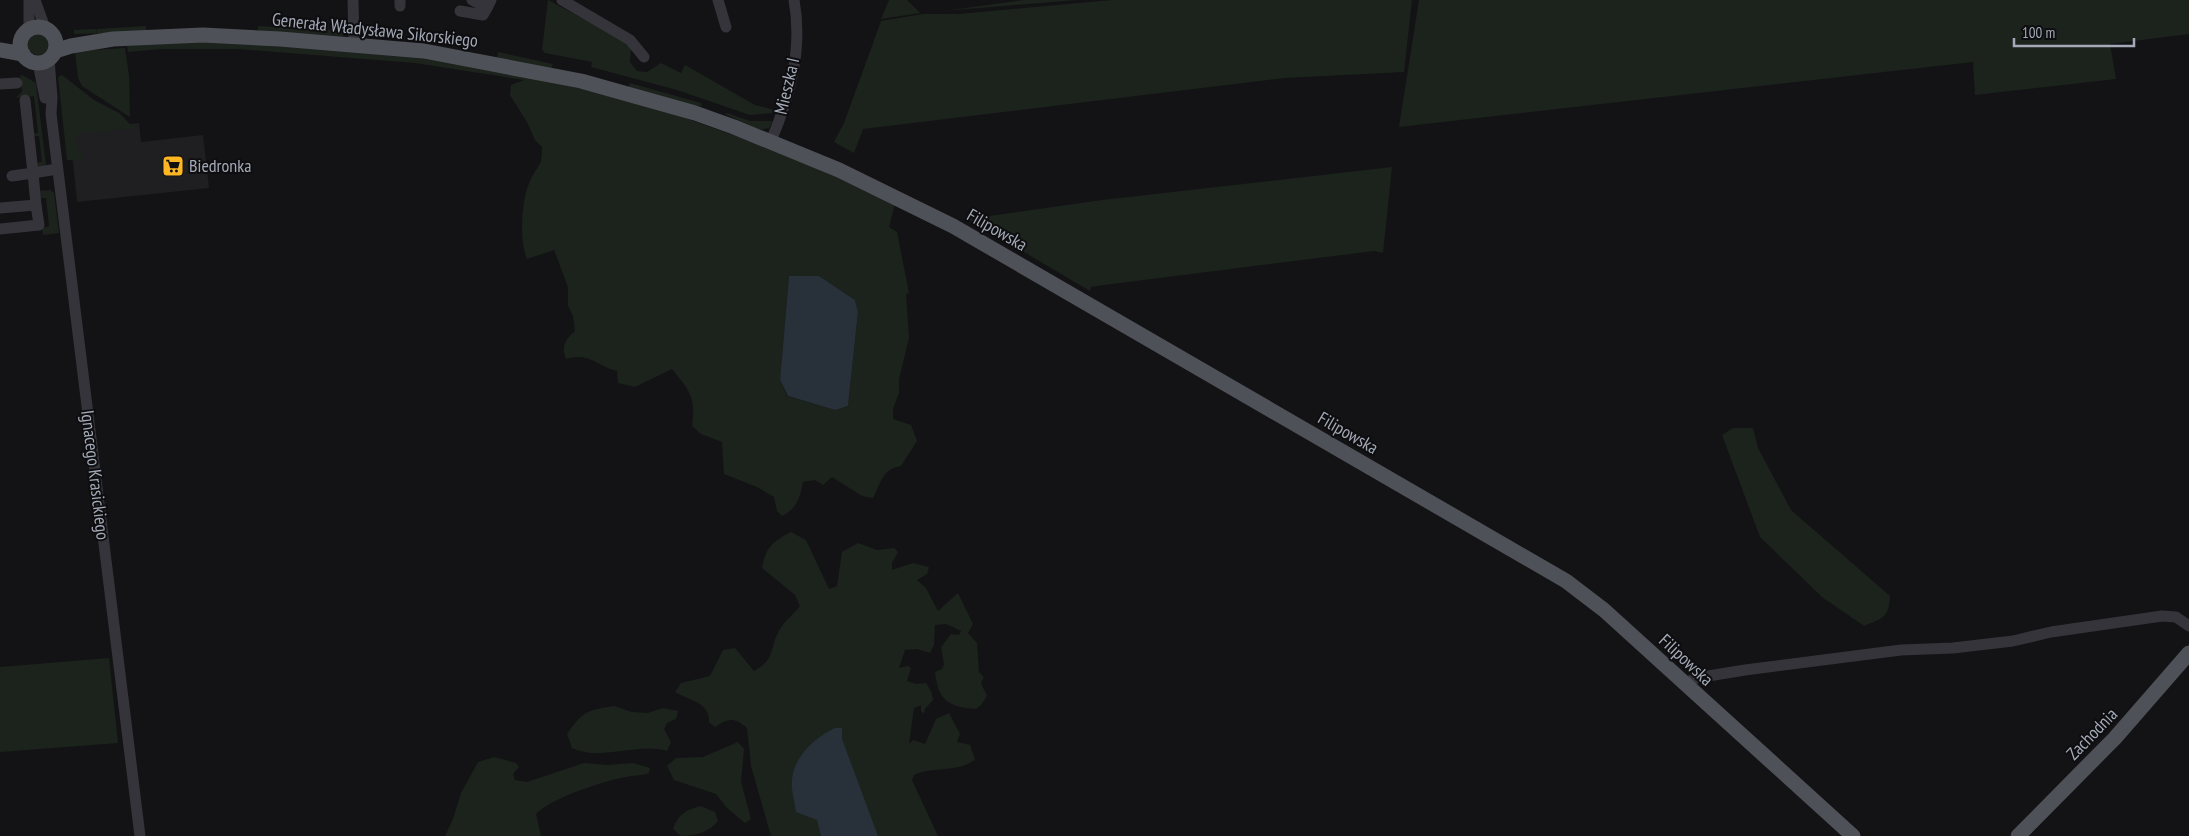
<svg xmlns="http://www.w3.org/2000/svg" width="2189" height="836" font-family="'PT Sans Narrow',sans-serif">
  <style>
    .built { fill: #1f1f22 }
    .green { fill: #1b231c; fill-rule: evenodd }
    .water { fill: #283139 }
    .lines { fill: none; stroke-linecap: round; stroke-linejoin: round }
    .minor { stroke: #34343a; stroke-width: 11 }
    .major { stroke: #4f5159; stroke-width: 15 }
    .labels { text-anchor: middle; stroke-width: 4; stroke-linejoin: round; paint-order: stroke }
    .street-label { font-size: 18px; fill: #a3a9b6; stroke: #0e0e10 }
    .poi-label { font-size: 18px; fill: #a3a9b6; stroke: #0e0e10; text-anchor: start }
  </style>
  <rect width="100%" height="100%" fill="#131315"/>
  <!-- built -->
  <polygon class="built" points="139,123 141,142 203,135 209,188 77,202 70,131"/>
  <!-- green -->
  <g class="green">
    <polygon points="548,0 629,43 631,48 630,62 637,71 647,72 661,63 681,73 685,65 755,105 775,110 774,113 750,115 677,90 591,67 592,62 545,53 542,50"/>
    <polygon points="889,0 907,0 920,13 881,19"/>
    <polygon points="1024,0 1076,0 944,11"/>
    <polygon points="1112,0 1412,0 1404,72 1284,78 863,129 854,153 834,142 844,123 881,21 923,14 959,14"/>
    <polygon points="1419,0 2189,0 2189,34 2110,44 2116,79 1984,94 1975,95 1973,62 1399,127"/>
    <polygon points="348,25 347,32 342,36 258,31 258,26 336,30"/>
    <polygon points="146,26 146,32 74,34 74,30 96,29 96,33 97,29"/>
    <circle cx="38" cy="44" r="11"/>
    <path d="M193,39l228,16 214,45 167,60 93,44 -6,23 8,5 12,61 -3,1 3,44 -10,41v14l-6,16v10l18,6 6,16 -16,25c-19,3 -20,17 -28,32l-11,-2 -30,-19 -9,8 -8,-5 -12,2c-3,15 -6,27 -21,34l-5,-5 -3,-14 -17,-10 -33,-13 -2,-32 -21,-8 -9,-8c4,-29 -2,-35 -20,-57l-37,18 -17,-4 -1,-12c-21,-5 -27,-19 -51,-12 -5,-13 -1,-19 9,-28l-2,-15 -5,-10v-19l-14,-37 -27,9c-8,-19 -6,-61 4,-80 8,-16 11,-12 11,-32l-7,-7 -8,-18 -17,-27 1,-10 13,-5 -109,-17 -178,-14h-76l-33,3 -1,-6zM789,276h30l36,24 3,12 -10,94 -13,4 -48,-14 -7,-16z"/>
    <polygon points="125,48 129,76 130,117 82,86 78,78 75,52 78,51"/>
    <polygon points="498,52 553,64 551,69 497,58"/>
    <polygon points="22,75 36,83 46,165 38,167 36,163 42,162 39,136 34,136 33,134 38,133 34,96 29,97 27,95 15,98 22,92 20,76"/>
    <polygon points="62,75 94,100 119,113 134,128 106,131 104,138 102,131 75,135 77,148 82,150 81,161 67,160 58,77"/>
    <polygon points="630,83 701,103 702,106 688,105 628,89"/>
    <polygon points="727,113 750,121 773,121 769,128 760,130 725,114"/>
    <polygon points="1392,167 1383,253 1374,251 1104,285 1091,287 1090,291 968,219 1102,200"/>
    <polygon points="50,190 54,193 59,233 43,235 42,228 49,226 46,198 41,198 40,191"/>
    <path d="M1733,428h20l5,20 33,62 99,86c-1,22 -7,22 -26,30l-42,-29 -62,-60 -38,-102z"/>
    <path d="M791,532l15,8 23,49 8,-3 5,-34 16,-9 19,7 17,-2 4,4 -6,11v7l21,-7 16,4 -2,7 -10,6 9,8 12,23 20,-18 15,31 -5,9 9,10 2,29 5,5 -3,6 6,13 -6,9 -5,4c-28,-2 -38,-9 -41,-37l7,-3 2,-5 -3,-17 10,-13 8,1 2,-4 -15,-7 -11,1 -1,20 -4,8 -13,-4 -12,1 -6,18 9,-2 3,2 -4,13 9,3 10,-1 5,8 2,9 -8,9 -1,5 -3,-3v-6l-7,3 -5,36 4,-4 12,4 11,-25 13,-6 11,21 -3,8 13,3 5,14c-14,14 -43,7 -61,16l-2,5 26,56h-167l-20,-70 -4,-38c-13,-11 -18,-10 -32,-1l-6,-5c1,-20 -19,-21 -34,-30l6,-9 29,-7 13,-26 12,-2 19,23c22,-12 15,-22 25,-40 4,-9 15,-17 21,-25l-5,-11 -33,-27c4,-21 10,-26 29,-36z"/>
    <polygon points="109,658 118,743 0,752 0,667"/>
    <path d="M614,706l18,6 16,1 15,-5 15,3 -2,8 -9,4 -3,6 7,13 -4,9c-30,-9 -65,11 -95,-3l-5,-14c15,-22 20,-24 47,-28z"/>
    <polygon points="738,742 744,749 741,782 751,819 745,823 727,808 716,794 674,780 667,766 676,758 703,757"/>
    <path d="M494,757l22,6 3,4 -6,7 2,6 12,2 57,-19 23,2 26,-2 17,5 -1,5c-8,3 -15,2 -23,4 -25,5 -73,20 -90,37l5,22h-96l8,-17 8,-26 17,-31z"/>
    <path d="M701,806l14,6 3,9c-8,11 -24,15 -37,15l-8,-7c5,-15 13,-19 28,-23z"/>
  </g>
  <!-- water -->
  <g class="water">
    <polygon points="789,276 819,276 855,300 858,312 848,406 835,410 788,396 780,380"/>
    <path d="M835,728h7v11l36,97h-57l-4,-16 -21,-8c-1,-8 -3,-15 -4,-23 -3,-28 20,-50 43,-61z"/>
  </g>
  <g class="lines">
    <!-- minor -->
    <g class="minor">
      <polyline points="35,0 45,28"/>
      <polyline points="353,0 354,44"/>
      <polyline points="400,0 400,6"/>
      <polyline points="472,0 487,8 491,0"/>
      <polyline points="562,0 630,40 644,57"/>
      <polyline points="718,0 726,27"/>
      <polyline points="460,11 483,15 487,8"/>
      <polyline points="29,30 29,0"/>
      <polyline points="49,59 52,98 51,114 140,836"/>
      <polyline points="38,63 45,98"/>
      <polyline points="0,84 17,83"/>
      <path d="M771,141c19,-45 32,-92 23,-141"/>
      <polyline points="12,176 33,173 25,100"/>
      <polyline points="36,205 33,173 57,169"/>
      <polyline points="0,208 36,205 39,225 0,229"/>
      <polyline points="1684,684 1696,678 1745,670 1901,650 1953,648 2013,641 2051,632 2162,616 2176,617 2189,626"/>
    </g>
    <!-- major -->
    <g class="major">
      <circle cx="38" cy="45" r="18"/>
      <polyline points="0,50 23,54"/>
      <polyline points="55,51 71,46 113,39 203,35 280,39 424,51 581,81 695,113 734,127 839,170 953,226 1566,581 1604,610 1853,836"/>
      <polyline points="2018,836 2115,738 2189,653"/>
    </g>
  </g>
  <!-- icons -->
  <defs>
    <g id="supermarket-square" transform="scale(1.125)"><rect x="-9" y="-9" width="18" height="18" rx="4" fill="#fdb723" stroke="#0e0e10"/><path d="M-6-5.5h2.5l.6 2H6L4.5 2H-2.5L-4.4-4H-6ZM-1.5 3.2a1.3 1.3 0 1 0 .1 0ZM3 3.2a1.3 1.3 0 1 0 .1 0Z" fill="#111"/></g>
  </defs>
  <g fill-rule="evenodd">
    <use href="#supermarket-square" x="173" y="166"/>
  </g>
  <g class="labels">
    <!-- street labels -->
    <g class="street-label">
      <text transform="translate(375 30) rotate(6)" y="6">Generała Władysława Sikorskiego</text>
      <text transform="translate(787 86) rotate(-77)" y="6">Mieszka I</text>
      <text transform="translate(997 230) rotate(30)" y="6">Filipowska</text>
      <text transform="translate(1348 433) rotate(30)" y="6">Filipowska</text>
      <text transform="translate(95 475) rotate(83)" y="6">Ignacego Krasickiego</text>
      <text transform="translate(1686 660) rotate(43)" y="6">Filipowska</text>
      <text transform="translate(2092 734) rotate(-46)" y="6">Zachodnia</text>
    </g>
    <!-- poi labels -->
    <g class="poi-label">
      <text x="189" y="172">Biedronka</text>
    </g>
  </g>
  <!-- scale -->
  <path d="M2014 38v8h120v-8" fill="none" stroke="#a3a9b6" stroke-width="2.5"/>
  <text x="2022" y="38" font-size="15" fill="#a3a9b6" stroke="#0e0e10" stroke-width="4" paint-order="stroke">100 m</text>
</svg>
